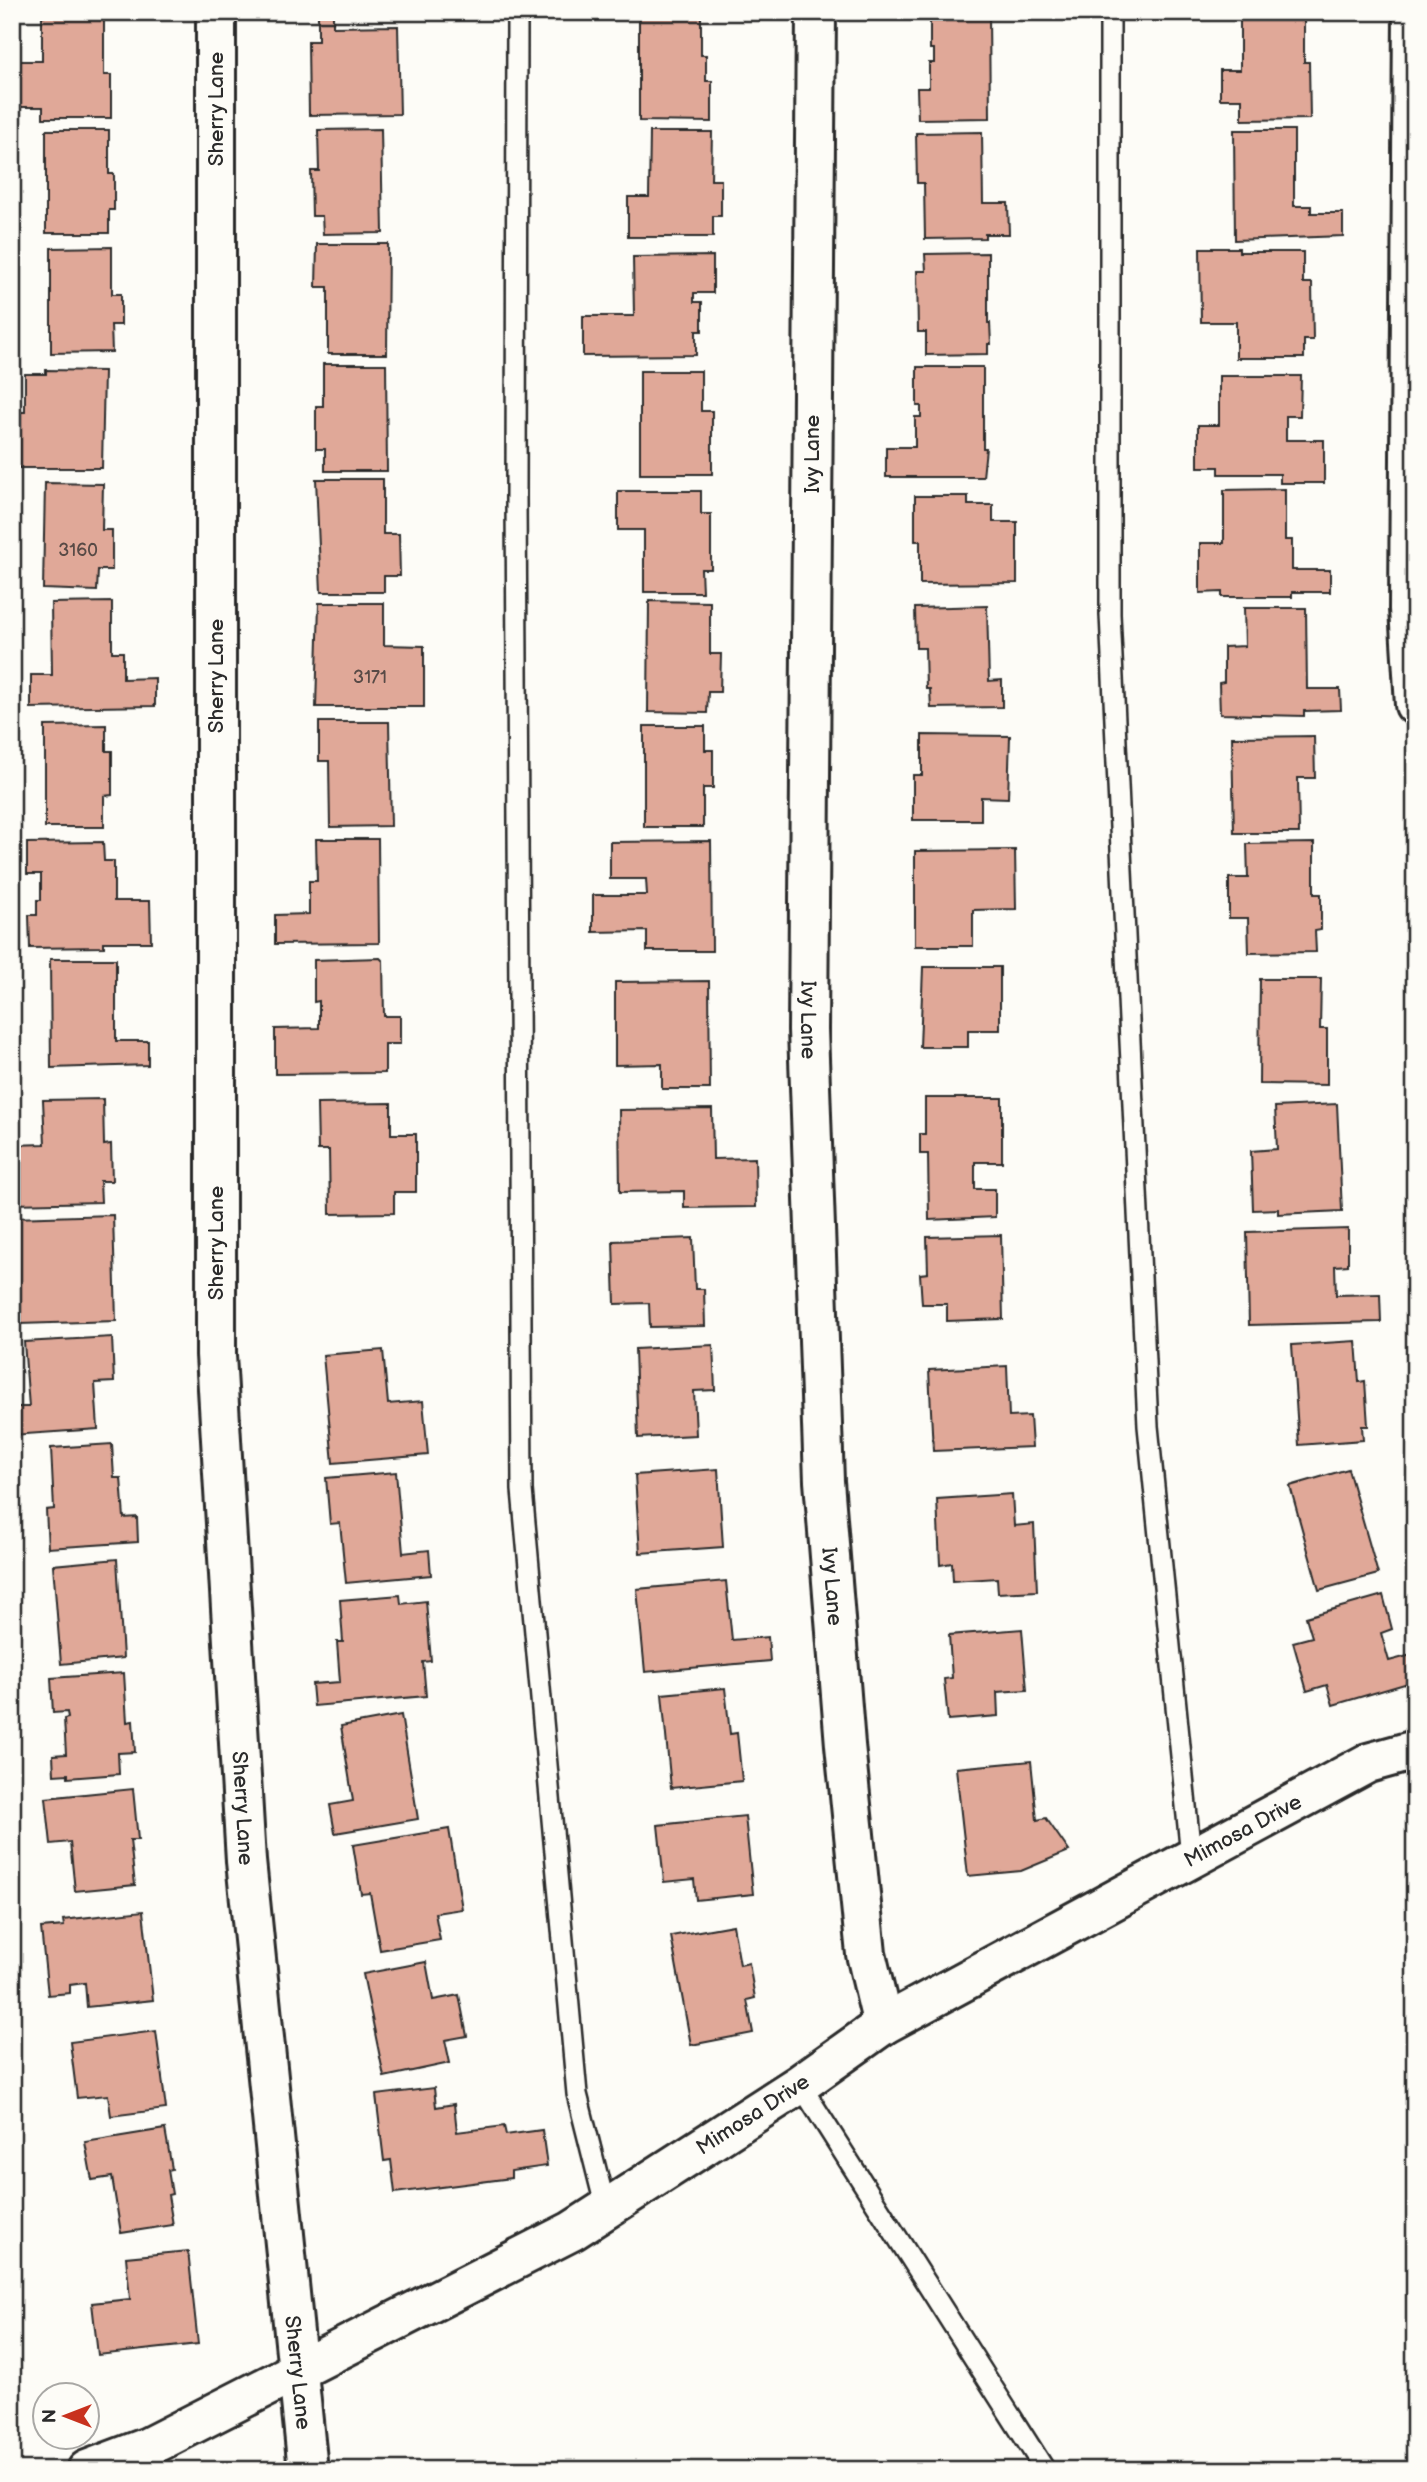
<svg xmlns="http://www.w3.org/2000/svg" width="1427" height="2482" font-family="'Balsamiq Sans',sans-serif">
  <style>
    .building { fill: #e0a898; stroke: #2b2b2b; stroke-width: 2 }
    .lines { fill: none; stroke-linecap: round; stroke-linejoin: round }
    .service-casing { stroke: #2b2b2b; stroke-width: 24 }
    .minor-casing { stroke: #2b2b2b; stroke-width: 44 }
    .service { stroke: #fdfcf7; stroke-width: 19 }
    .minor { stroke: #fdfcf7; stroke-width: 38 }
    .labels { text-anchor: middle; stroke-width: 5; stroke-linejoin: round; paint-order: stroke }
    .number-label { font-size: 18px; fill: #584a46 }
    .street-label { font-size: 21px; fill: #2b2b2b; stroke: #fdfcf7 }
  </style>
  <rect width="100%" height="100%" fill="#fdfcf7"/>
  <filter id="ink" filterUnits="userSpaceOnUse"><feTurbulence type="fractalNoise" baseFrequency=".0143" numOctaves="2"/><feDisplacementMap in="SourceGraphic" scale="14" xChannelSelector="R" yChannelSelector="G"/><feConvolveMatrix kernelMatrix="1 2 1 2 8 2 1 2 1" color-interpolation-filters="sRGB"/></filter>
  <g filter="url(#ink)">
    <!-- building -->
    <g class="building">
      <polygon points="318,12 333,12 333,27 398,26 400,114 309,115 308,41 318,41"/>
      <polygon points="930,14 989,14 990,118 918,119 917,88 929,88 929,63 934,63 934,49 930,49"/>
      <polygon points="639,15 701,16 701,55 706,55 706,81 712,81 712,122 639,121"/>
      <polygon points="42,16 104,16 104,75 111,75 111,118 43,118 43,107 13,107 13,61 42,61"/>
      <polygon points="1240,16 1304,16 1304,62 1309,62 1310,119 1242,120 1242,99 1220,99 1220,70 1240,70"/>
      <polygon points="381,129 383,233 323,234 322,216 312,216 311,171 319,171 318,130"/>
      <polygon points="46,130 109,130 109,174 114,174 114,210 109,210 109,233 46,233"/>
      <polygon points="1234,130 1294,130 1294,206 1311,206 1311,213 1343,213 1343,236 1235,240"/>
      <polygon points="650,132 712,132 711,180 721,180 721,216 713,216 713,237 628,237 628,197 649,197"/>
      <polygon points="982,132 983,203 1008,203 1009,234 985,234 985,238 925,239 924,183 917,183 916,133"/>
      <polygon points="317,244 388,244 387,354 328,354 328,287 316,287"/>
      <polygon points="112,247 112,294 121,294 121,325 111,325 112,352 51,353 51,248"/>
      <polygon points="1200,248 1239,248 1239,252 1303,252 1303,283 1312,283 1313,340 1304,340 1304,358 1236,358 1236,322 1201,322"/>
      <polygon points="988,253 988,323 990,323 991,344 988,344 988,354 926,355 926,332 918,332 917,271 926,271 925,254"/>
      <polygon points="713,256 713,293 694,293 694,302 702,302 702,331 696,331 696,355 583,356 583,316 634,316 633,257"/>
      <polygon points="323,364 386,364 387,471 325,471 325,449 316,449 316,406 323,406"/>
      <polygon points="917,367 983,367 983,448 986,448 983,477 886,477 886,447 915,447 915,417 921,417 921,406 917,406"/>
      <polygon points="46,370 104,371 102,468 19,468 19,412 25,412 25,374 46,374"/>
      <polygon points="640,371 701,371 701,411 712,411 712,474 640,474"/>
      <polygon points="1219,376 1301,376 1300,416 1286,416 1286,440 1324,440 1324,483 1280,483 1280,474 1219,474 1219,467 1198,467 1198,425 1219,425"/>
      <polygon points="316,479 383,479 383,534 399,534 400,576 384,576 384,592 321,592"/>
      <polygon points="45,483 103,484 102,530 112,530 112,570 98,570 97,591 43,589"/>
      <polygon points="1285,489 1285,540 1292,540 1292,570 1330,570 1330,592 1292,592 1292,597 1222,597 1222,592 1200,593 1200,543 1224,543 1224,490"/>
      <polygon points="618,491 701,491 701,514 711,514 711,569 701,569 702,592 644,592 644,530 618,530"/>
      <polygon points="915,496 968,496 968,505 993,505 993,522 1017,522 1017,583 920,584 920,541 915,541"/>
      <polygon points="649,601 710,602 710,654 721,654 720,692 708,692 707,713 648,712"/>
      <polygon points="112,602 112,652 123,652 123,679 155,678 155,706 31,708 31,675 52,675 51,603"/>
      <polygon points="319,603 384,603 384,645 424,646 424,707 316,707"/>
      <polygon points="987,606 989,681 1002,680 1002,707 931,708 930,689 926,689 925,648 916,648 915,608"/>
      <polygon points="1244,608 1306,608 1307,689 1340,689 1341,710 1304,711 1304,716 1220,714 1219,683 1224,682 1224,647 1245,646"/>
      <polygon points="319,722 389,722 391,826 330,827 329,761 319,761"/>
      <polygon points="106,725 106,751 112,751 112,795 104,796 104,827 45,827 45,726"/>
      <polygon points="644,726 705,726 705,750 713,750 713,788 703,788 703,827 644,827"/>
      <polygon points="922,735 1010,736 1008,798 981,797 981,820 913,820 913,775 922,775"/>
      <polygon points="1314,736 1315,778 1298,778 1299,833 1234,833 1232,737"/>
      <polygon points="316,839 378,839 379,943 275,944 275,915 309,914 309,881 317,881"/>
      <polygon points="711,841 712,951 647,951 647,931 593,932 593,895 647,895 646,879 610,879 610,842"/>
      <polygon points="103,842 104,861 114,861 114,901 150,901 151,942 104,942 104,947 30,948 29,915 37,915 37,900 41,900 41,874 27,874 27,843"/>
      <polygon points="1314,843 1314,894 1321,894 1321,930 1315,931 1316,952 1249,953 1248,918 1229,918 1229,878 1248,878 1247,844"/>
      <polygon points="1015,850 1016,909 973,910 973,946 915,946 915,851"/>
      <polygon points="380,958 383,961 384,1016 400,1016 400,1044 385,1044 385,1073 275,1074 275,1029 319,1028 319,1001 314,1002 314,960"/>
      <polygon points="50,959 116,959 116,1041 148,1041 148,1065 51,1068"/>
      <polygon points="923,967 1000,967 1000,1030 968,1030 968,1047 920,1047"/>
      <polygon points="1260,979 1321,979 1320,1029 1327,1029 1327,1085 1259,1084"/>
      <polygon points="709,981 710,1089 662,1089 662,1064 615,1065 615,982"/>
      <polygon points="925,1098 1002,1098 1002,1162 975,1162 975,1189 995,1189 995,1217 929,1220 928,1154 920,1154 920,1134 925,1134"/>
      <polygon points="103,1099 104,1145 111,1144 112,1181 100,1181 101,1202 12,1204 12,1145 45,1144 43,1100"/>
      <polygon points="391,1103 391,1134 416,1134 416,1192 394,1192 394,1213 330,1214 329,1150 318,1150 317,1104"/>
      <polygon points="1337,1104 1342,1211 1278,1214 1278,1209 1253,1210 1251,1151 1277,1149 1275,1107"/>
      <polygon points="712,1109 713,1159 755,1158 756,1207 684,1208 684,1191 620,1192 619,1110"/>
      <polygon points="113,1215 116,1321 20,1324 18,1253 12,1253 12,1218"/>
      <polygon points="1348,1229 1348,1265 1335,1266 1336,1295 1380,1294 1381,1322 1249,1325 1247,1232"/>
      <polygon points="1001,1235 1003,1319 947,1321 947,1304 922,1304 920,1274 928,1273 927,1237"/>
      <polygon points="693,1238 695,1289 704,1289 705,1326 650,1327 649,1303 615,1304 613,1241"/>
      <polygon points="112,1337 114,1382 95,1383 98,1429 12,1435 12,1407 29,1407 24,1342"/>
      <polygon points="1356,1341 1359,1382 1365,1381 1368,1426 1362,1426 1363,1440 1299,1445 1292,1345"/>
      <polygon points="713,1345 715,1390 694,1391 696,1435 638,1438 635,1349"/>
      <polygon points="383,1350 388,1404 423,1401 428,1455 333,1463 323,1355"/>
      <polygon points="1007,1366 1009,1417 1030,1416 1032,1447 933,1451 929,1370"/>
      <polygon points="112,1444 114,1478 121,1478 124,1518 137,1517 138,1542 48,1548 46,1510 54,1509 51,1448"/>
      <polygon points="718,1469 723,1547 640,1553 635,1475"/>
      <polygon points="1348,1469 1378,1574 1319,1590 1290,1486"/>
      <polygon points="396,1472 403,1553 429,1550 431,1575 346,1583 340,1523 330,1524 326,1478"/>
      <polygon points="1012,1494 1014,1526 1034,1524 1037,1591 998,1593 997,1578 953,1581 952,1563 940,1565 937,1499"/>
      <polygon points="117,1559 123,1658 61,1664 53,1565"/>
      <polygon points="726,1581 732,1640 768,1637 770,1661 645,1672 637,1589"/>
      <polygon points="400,1595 401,1604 426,1601 431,1661 423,1662 426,1696 314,1706 312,1684 340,1682 337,1642 343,1642 340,1600"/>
      <polygon points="1383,1595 1392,1629 1381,1633 1389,1661 1415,1654 1415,1681 1333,1705 1327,1685 1307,1691 1293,1642 1312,1637 1306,1617"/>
      <polygon points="1022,1629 1027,1690 997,1692 998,1716 948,1720 944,1679 952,1678 949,1635"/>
      <polygon points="124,1673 127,1722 133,1721 135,1752 118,1753 119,1774 68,1778 68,1774 54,1775 53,1755 66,1754 64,1719 68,1718 67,1712 53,1713 51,1678"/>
      <polygon points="725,1688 730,1734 737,1733 742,1781 671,1788 662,1694"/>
      <polygon points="401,1715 418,1819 335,1833 330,1805 353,1801 341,1726"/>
      <polygon points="1031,1761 1037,1820 1046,1818 1069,1851 1021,1871 968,1876 956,1768"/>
      <polygon points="133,1789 138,1840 130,1840 135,1885 75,1891 70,1842 51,1844 46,1798"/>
      <polygon points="745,1816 753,1894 696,1900 694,1879 664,1882 658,1825"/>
      <polygon points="449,1829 462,1909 435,1913 440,1940 380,1950 370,1893 361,1894 353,1845"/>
      <polygon points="143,1911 153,2000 87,2007 85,1983 70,1985 70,1993 48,1995 41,1928 64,1926 63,1920"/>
      <polygon points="733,1925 740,1965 749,1963 755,1998 747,2000 753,2033 691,2045 671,1936"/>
      <polygon points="426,1962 433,2000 459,1995 467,2036 445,2040 450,2063 384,2077 363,1974"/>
      <polygon points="156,2031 166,2109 111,2116 108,2095 77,2098 70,2042"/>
      <polygon points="434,2088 436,2107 454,2104 457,2132 504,2126 506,2135 542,2130 547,2166 511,2171 511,2178 395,2193 391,2160 384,2161 376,2095"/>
      <polygon points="165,2129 172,2169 168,2170 172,2194 168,2195 173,2225 121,2233 112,2177 92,2180 85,2142"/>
      <polygon points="188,2251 198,2344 98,2355 92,2303 130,2299 126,2257"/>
    </g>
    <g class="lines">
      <!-- service casing -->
      <g class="service-casing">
        <g id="service">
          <polyline points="517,12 516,499 522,1490 577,2094 606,2209"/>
          <polyline points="1110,12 1110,614 1148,1426 1191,1856"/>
          <polyline points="800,2084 1045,2470"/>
        </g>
      </g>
      <!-- minor casing -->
      <g class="minor-casing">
        <g id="minor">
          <path id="s1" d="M216,12v1343l30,506 62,609"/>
          <path id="s2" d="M816,12l-8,1018 16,451 21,264 21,209 17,71"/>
          <polyline points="1413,12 1409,609 1415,705"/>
          <path id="s3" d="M87,2470l61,-23 424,-216 228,-147 83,-59 485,-262 47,-13"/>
        </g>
      </g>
      <!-- service -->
      <use href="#service" class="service"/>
      <!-- minor -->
      <use href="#minor" class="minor"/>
    </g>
  </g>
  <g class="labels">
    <!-- number labels -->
    <g class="number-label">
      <text x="78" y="556">3160</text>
      <text x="370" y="683">3171</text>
    </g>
    <!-- street labels -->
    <g class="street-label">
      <text transform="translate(216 109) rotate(-90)" y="7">Sherry Lane</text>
      <text transform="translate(812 454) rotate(-90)" y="7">Ivy Lane</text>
      <text transform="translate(216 676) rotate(-90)" y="7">Sherry Lane</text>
      <text dy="7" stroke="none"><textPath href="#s2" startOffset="1008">Ivy Lane</textPath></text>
      <text transform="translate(216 1243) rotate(-90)" y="7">Sherry Lane</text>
      <text dy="7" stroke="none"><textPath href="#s2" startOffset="1575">Ivy Lane</textPath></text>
      <text dy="7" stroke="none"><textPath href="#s1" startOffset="1797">Sherry Lane</textPath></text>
      <text dy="7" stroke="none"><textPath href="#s3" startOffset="1323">Mimosa Drive</textPath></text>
      <text dy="7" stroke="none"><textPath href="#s3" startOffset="756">Mimosa Drive</textPath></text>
      <text dy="7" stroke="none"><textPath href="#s1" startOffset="2364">Sherry Lane</textPath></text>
    </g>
  </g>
  <!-- margin -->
  <rect width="1427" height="2482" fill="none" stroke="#fdfcf7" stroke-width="42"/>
  <rect x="21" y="21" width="1385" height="2440" fill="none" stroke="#2b2b2b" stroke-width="2.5" filter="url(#ink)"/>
  <!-- north arrow -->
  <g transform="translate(66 2416) rotate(270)"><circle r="33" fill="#fdfcf7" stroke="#a9a8a5" stroke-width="2"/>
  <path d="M0-5L12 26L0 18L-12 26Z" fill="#c8321e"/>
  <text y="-10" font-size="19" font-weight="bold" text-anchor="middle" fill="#2b2b2b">N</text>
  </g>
</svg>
